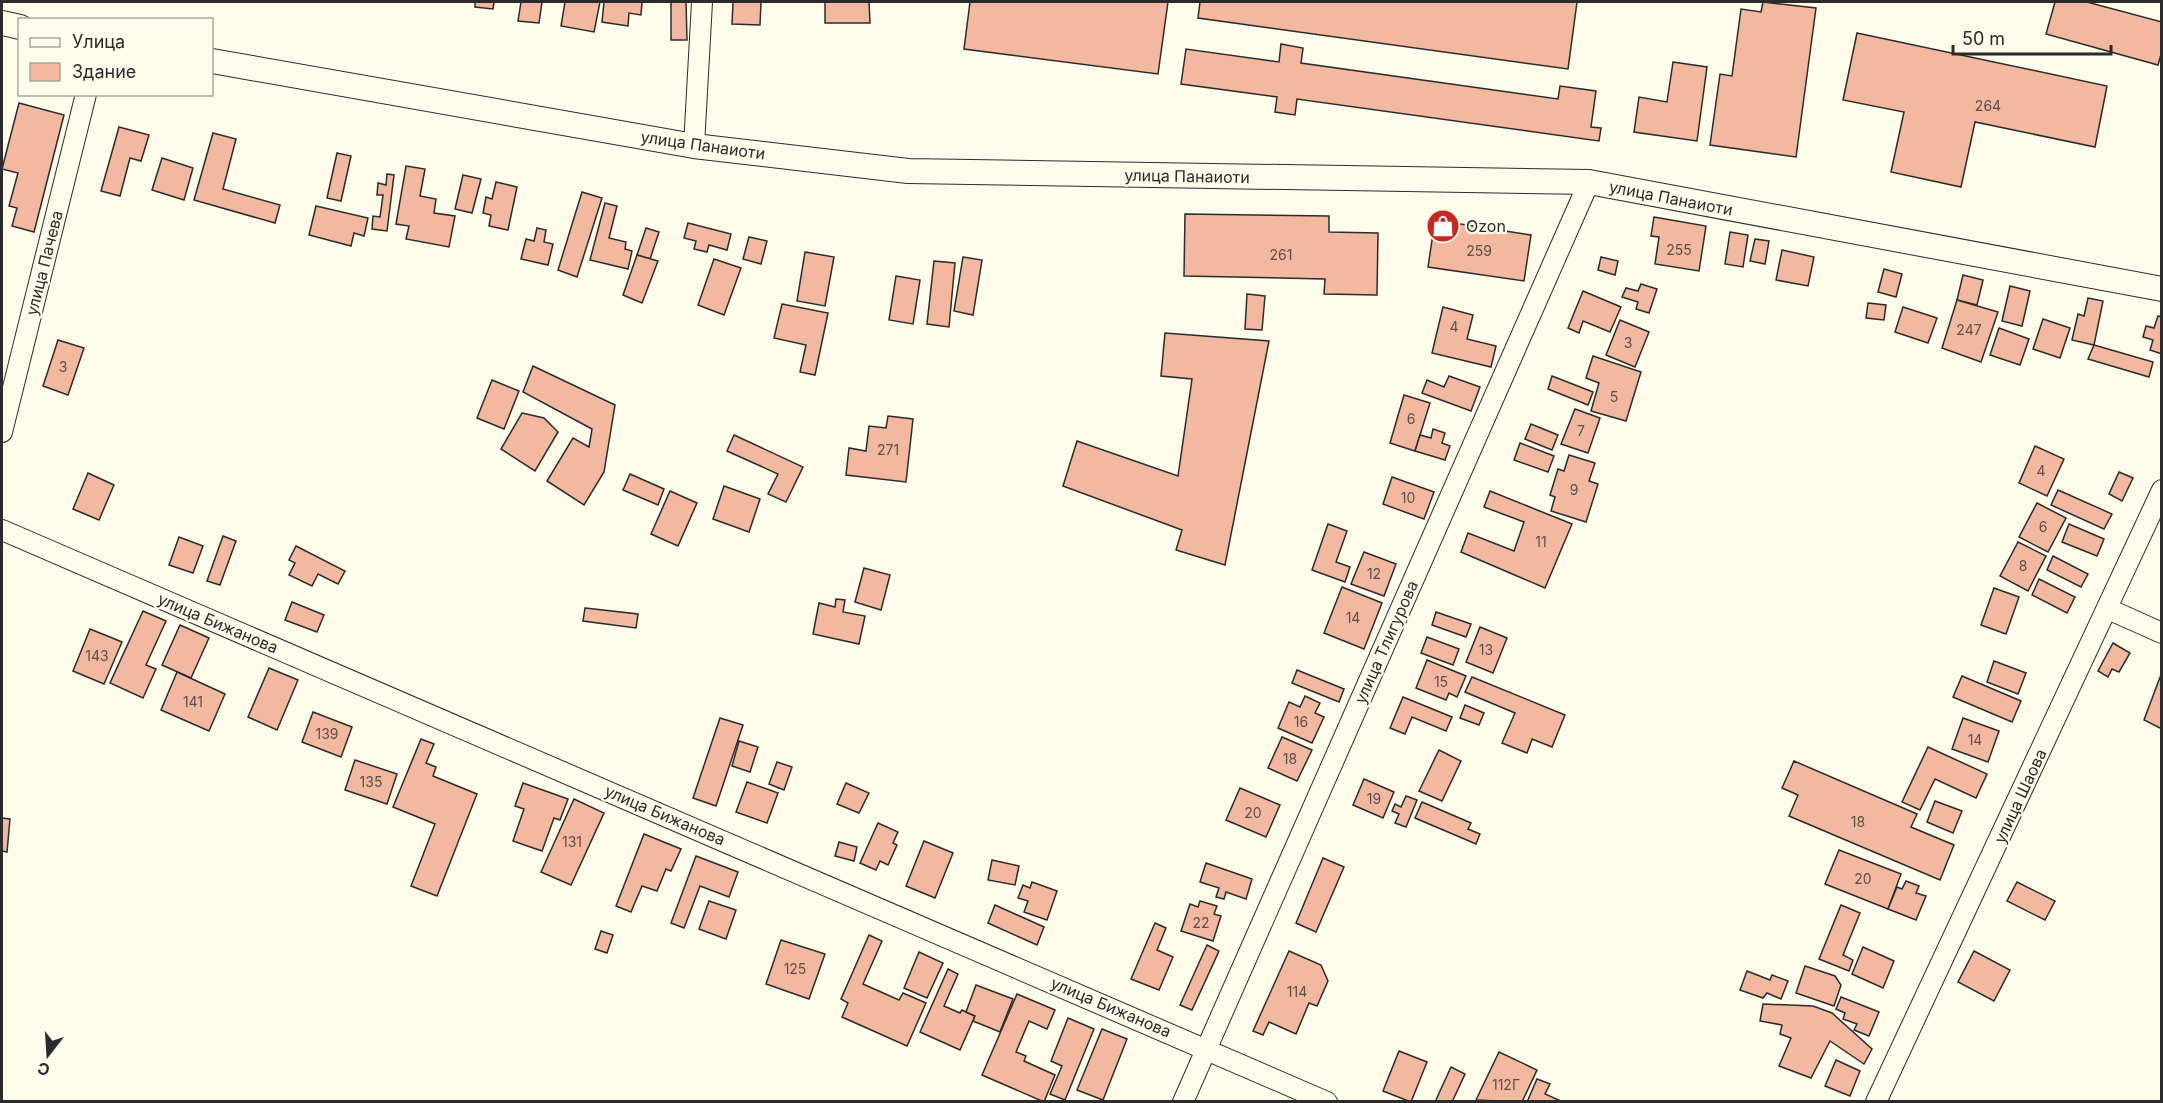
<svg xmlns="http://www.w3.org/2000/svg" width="2163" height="1103" font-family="Inter,sans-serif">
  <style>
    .building { fill: #f2b8a0; stroke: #2b2b2b; stroke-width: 1.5 }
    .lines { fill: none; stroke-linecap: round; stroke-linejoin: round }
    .minor-casing { stroke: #2b2b2b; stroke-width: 22 }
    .tertiary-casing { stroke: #2b2b2b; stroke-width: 26 }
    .minor { stroke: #fdfbea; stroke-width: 20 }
    .tertiary { stroke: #fdfbea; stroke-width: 24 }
    .labels { text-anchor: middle; stroke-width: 4.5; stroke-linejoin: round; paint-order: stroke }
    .number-label { font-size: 14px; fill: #5d4e48 }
    .street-label { font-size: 16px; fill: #2b2b2b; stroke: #fdfbea }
    .poi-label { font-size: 16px; fill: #2b2b2b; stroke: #fdfbea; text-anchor: start }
  </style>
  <rect width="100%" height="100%" fill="#fdfbea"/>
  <!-- building -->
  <g class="building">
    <polygon points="475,2 494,2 493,9 475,7"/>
    <polygon points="521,2 542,2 539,23 518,21"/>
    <polygon points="565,2 600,2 594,32 561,26"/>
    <polygon points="604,2 642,2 641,15 629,13 628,26 602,22"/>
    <polygon points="671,2 686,2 687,40 671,40"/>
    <polygon points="733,2 761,2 760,25 732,24"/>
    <polygon points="825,2 869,2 870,23 825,23"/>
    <polygon points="970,2 1168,2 1158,74 964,49"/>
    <polygon points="1200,2 1577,2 1568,69 1198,18"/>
    <polygon points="1763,2 1816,8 1796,157 1710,145 1720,74 1732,76 1741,9 1761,12"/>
    <polygon points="2055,2 2087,2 2162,22 2162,51 2158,65 2046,34"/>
    <polygon points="1857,33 2107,86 2095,147 1975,122 1961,187 1891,172 1904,112 1843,100"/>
    <polygon points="1281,44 1303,48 1301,63 1558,99 1560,86 1596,91 1591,127 1601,128 1599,141 1297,99 1295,115 1275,112 1277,97 1181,84 1186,49 1279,62"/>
    <polygon points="1673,62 1707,67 1697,141 1634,132 1639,97 1667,102"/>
    <polygon points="19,103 64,115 34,232 12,226 17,208 9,206 18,173 2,169"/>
    <polygon points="119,127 149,135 141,161 130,158 120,196 101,191"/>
    <polygon points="213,133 236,139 223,189 280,205 275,223 194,200"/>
    <polygon points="337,153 351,156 341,201 327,198"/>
    <polygon points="162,158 193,168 184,200 152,190"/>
    <polygon points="406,166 425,169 420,196 436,199 434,213 455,216 449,247 406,239 409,226 396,224"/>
    <polygon points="387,174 394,175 387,231 372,229 373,216 380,217 383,195 377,195 378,183 386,185"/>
    <polygon points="463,175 481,179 472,213 455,209"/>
    <polygon points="496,182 517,187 508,230 489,226 491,215 483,213 486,197 492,199"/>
    <polygon points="582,192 602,198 577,277 558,270"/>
    <polygon points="605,203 617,206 609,238 626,242 625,249 632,251 628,269 590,260"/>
    <polygon points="316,206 368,218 364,236 354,233 351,246 309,235"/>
    <polygon points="1185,214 1329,216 1329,232 1378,233 1377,295 1324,294 1325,279 1184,276"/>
    <polygon points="1654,217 1706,226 1699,271 1655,264 1659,237 1651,236"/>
    <polygon points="1435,220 1531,235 1524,281 1428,267"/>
    <polygon points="688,223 731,234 727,250 709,245 707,252 694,249 696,241 684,238"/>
    <polygon points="537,228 546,230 544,242 553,244 548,265 521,259 526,239 534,241"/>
    <polygon points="646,228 659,232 650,259 637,255"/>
    <polygon points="1730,232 1748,235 1743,267 1725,264"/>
    <polygon points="749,237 767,241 761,264 743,259"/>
    <polygon points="1755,239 1769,241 1765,264 1750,261"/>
    <polygon points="1782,250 1814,257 1808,286 1776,280"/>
    <polygon points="805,252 834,257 825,306 797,301"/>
    <polygon points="637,255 658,261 642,303 623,295"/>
    <polygon points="963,257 982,260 973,315 954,311"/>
    <polygon points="1601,257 1618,261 1615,275 1598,270"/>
    <polygon points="714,259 741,268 724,315 698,305"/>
    <polygon points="934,261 955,263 949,327 927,324"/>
    <polygon points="1884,269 1902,274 1896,297 1878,292"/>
    <polygon points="1963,275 1983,280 1977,305 1957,300"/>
    <polygon points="896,276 920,280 913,324 889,320"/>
    <polygon points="1641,284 1657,289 1649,313 1636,309 1638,302 1622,297 1626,288 1638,291"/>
    <polygon points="2010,286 2030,291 2022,326 2002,321"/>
    <polygon points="1583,291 1621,307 1610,332 1583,321 1579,333 1568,328"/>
    <polygon points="1247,294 1265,296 1262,330 1245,329"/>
    <polygon points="2088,298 2103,301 2094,345 2072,340 2078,314 2084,316"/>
    <polygon points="1957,300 1998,312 1981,362 1942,348"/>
    <polygon points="1868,303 1886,305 1884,320 1866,318"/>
    <polygon points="782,304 828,313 815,375 800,372 806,345 774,338"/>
    <polygon points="1443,307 1473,315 1467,339 1496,346 1491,367 1432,353"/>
    <polygon points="1903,307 1937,318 1928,343 1895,332"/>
    <polygon points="2158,316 2162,317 2162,354 2150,350 2153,340 2143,337 2146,326 2154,328"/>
    <polygon points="2043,319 2070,328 2060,358 2033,349"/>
    <polygon points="1620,320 1649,332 1635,367 1606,355"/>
    <polygon points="1999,328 2029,339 2020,365 1990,355"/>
    <polygon points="1165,333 1269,341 1225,565 1176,550 1182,530 1063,486 1077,441 1178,476 1192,379 1161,376"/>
    <polygon points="58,340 84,348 68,395 43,386"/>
    <polygon points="2094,345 2153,362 2149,377 2088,359"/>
    <polygon points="1593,356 1641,372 1626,421 1591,411 1599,383 1586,378"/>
    <polygon points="533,366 615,405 604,472 584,505 547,481 573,438 589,447 592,429 523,392"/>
    <polygon points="1449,376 1480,387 1471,411 1422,393 1427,380 1444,387"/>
    <polygon points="1552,376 1593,392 1588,405 1548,389"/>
    <polygon points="492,380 519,391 504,429 477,418"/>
    <polygon points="1404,395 1430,403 1415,451 1390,443"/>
    <polygon points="1575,409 1600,418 1588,453 1561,444"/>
    <polygon points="522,413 544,418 558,432 535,471 501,449"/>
    <polygon points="888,416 913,419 906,482 846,475 849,448 866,451 869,426 886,428"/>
    <polygon points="1531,424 1558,435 1552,450 1525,439"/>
    <polygon points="1433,429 1445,433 1442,443 1450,446 1445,460 1415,451 1420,435 1431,438"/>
    <polygon points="734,435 803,467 786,502 768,494 778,474 727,451"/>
    <polygon points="1520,443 1554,456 1548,472 1514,460"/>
    <polygon points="2035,446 2064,459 2047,496 2019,483"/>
    <polygon points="1569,455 1595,463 1589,481 1598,484 1586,522 1551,511 1555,497 1550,495 1558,469 1564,471"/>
    <polygon points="2119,472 2133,478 2122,501 2109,494"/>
    <polygon points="88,473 114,485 99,520 73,509"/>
    <polygon points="630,474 664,489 658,505 623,490"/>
    <polygon points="1392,477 1434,492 1424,519 1383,504"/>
    <polygon points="724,486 760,499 749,532 713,519"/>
    <polygon points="2058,490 2112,514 2104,529 2051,505"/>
    <polygon points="670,491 697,503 678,546 651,534"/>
    <polygon points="1490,491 1572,524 1545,588 1461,552 1468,533 1514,551 1524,522 1484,507"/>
    <polygon points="2037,503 2066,518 2048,552 2019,537"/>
    <polygon points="1328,524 1347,531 1336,562 1350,567 1345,582 1312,570"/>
    <polygon points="2069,524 2104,539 2097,556 2062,542"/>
    <polygon points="223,536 236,541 220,585 207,581"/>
    <polygon points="179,537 203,546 193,573 169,565"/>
    <polygon points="2018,542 2046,556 2028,591 2000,576"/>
    <polygon points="296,546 345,571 338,584 318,574 312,586 289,575 295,563 289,560"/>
    <polygon points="1364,552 1396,564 1384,596 1351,584"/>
    <polygon points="2053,556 2088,574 2081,587 2047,570"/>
    <polygon points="864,568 890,575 881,610 855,602"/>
    <polygon points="2039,579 2075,597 2067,613 2032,595"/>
    <polygon points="1342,587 1382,603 1364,649 1324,633"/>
    <polygon points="1994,588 2019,597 2006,634 1981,625"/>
    <polygon points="836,599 845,600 843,612 865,616 859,644 813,634 819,603 835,607"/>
    <polygon points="292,602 324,615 317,632 285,620"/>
    <polygon points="585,608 638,614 636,628 583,621"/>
    <polygon points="143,611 166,621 146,665 156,669 143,698 110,683"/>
    <polygon points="1436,612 1471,624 1466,637 1432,625"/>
    <polygon points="180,625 209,638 191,678 162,665"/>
    <polygon points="1480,627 1507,638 1493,673 1466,662"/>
    <polygon points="90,629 122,642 104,684 73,671"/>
    <polygon points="1427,637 1459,649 1453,665 1421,653"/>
    <polygon points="2113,643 2130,653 2119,672 2112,669 2108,677 2098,671"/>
    <polygon points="1427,660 1466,676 1457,697 1449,693 1446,700 1416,688"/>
    <polygon points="1994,661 2026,673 2018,694 1987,682"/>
    <polygon points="269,668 298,680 277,730 248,717"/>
    <polygon points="1297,670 1344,689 1339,702 1292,683"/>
    <polygon points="177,672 225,694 209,731 161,710"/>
    <polygon points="2162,672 2162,729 2144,720"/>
    <polygon points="1962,676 2021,701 2012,722 1953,697"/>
    <polygon points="1472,677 1565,715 1552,747 1532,739 1527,753 1502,743 1515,713 1465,692"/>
    <polygon points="1305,696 1320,703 1315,713 1324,717 1312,743 1278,728 1289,702 1300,707"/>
    <polygon points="1403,697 1452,717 1446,731 1412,717 1405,734 1390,728"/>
    <polygon points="1465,705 1484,713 1479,725 1460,718"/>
    <polygon points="313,712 352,727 341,757 302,742"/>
    <polygon points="720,718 743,725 716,806 693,798"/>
    <polygon points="1963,718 1999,731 1988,762 1952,749"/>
    <polygon points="1282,737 1312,750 1297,781 1268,768"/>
    <polygon points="421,739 434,744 426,763 436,767 433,776 477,794 437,896 411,886 435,824 393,807"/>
    <polygon points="739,741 758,747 750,772 732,766"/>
    <polygon points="1928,747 1987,774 1976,798 1935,779 1920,810 1902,802"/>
    <polygon points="1439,750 1461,761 1442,801 1419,791"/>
    <polygon points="355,760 397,774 387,804 345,790"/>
    <polygon points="1794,761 1917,814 1911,827 1954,845 1940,880 1789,816 1798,795 1782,788"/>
    <polygon points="777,762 792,767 784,790 769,784"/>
    <polygon points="1364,779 1394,792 1383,818 1353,805"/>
    <polygon points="747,782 778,793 767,823 736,812"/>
    <polygon points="523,783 568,799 560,820 554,818 542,851 513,841 524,809 515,806"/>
    <polygon points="846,783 869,793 859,813 837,804"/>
    <polygon points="1240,788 1280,805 1266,837 1226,820"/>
    <polygon points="1406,796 1417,800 1406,827 1395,823 1399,814 1392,811 1395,804 1401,807"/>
    <polygon points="574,799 604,813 571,885 541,872"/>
    <polygon points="1935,801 1962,811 1953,833 1927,822"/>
    <polygon points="1422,802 1471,823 1468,829 1480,834 1476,844 1415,818"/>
    <polygon points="2,818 10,819 7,852 2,851"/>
    <polygon points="878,823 898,832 893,843 897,845 888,865 880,861 876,870 860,863"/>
    <polygon points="644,834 681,849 671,871 666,869 657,891 642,886 631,912 616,906"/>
    <polygon points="924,841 953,853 935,898 906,886"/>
    <polygon points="839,842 857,847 854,861 835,856"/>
    <polygon points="1839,850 1901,874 1888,909 1825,884"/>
    <polygon points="696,856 738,872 729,897 700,886 684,928 671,923"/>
    <polygon points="1323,858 1344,867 1316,932 1296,923"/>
    <polygon points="992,860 1019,866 1015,885 988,880"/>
    <polygon points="1206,863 1252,879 1246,899 1226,892 1224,899 1216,897 1219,888 1200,882"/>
    <polygon points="1906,881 1919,886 1916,893 1926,896 1916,920 1888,909 1897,887 1902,889"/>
    <polygon points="1032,882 1057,891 1047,920 1024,912 1028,901 1018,898 1023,885 1030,888"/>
    <polygon points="2017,882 2055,901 2045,920 2007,901"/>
    <polygon points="709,901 736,910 726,939 699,929"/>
    <polygon points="1200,901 1217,906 1214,914 1221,916 1213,941 1181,931 1190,904 1198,907"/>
    <polygon points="995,905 1044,927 1037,945 988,923"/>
    <polygon points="1841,905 1860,913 1843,955 1853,960 1849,971 1819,959"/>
    <polygon points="1155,923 1166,928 1157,950 1173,957 1159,990 1131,979"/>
    <polygon points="601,931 613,935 607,953 595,949"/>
    <polygon points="869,935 882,941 863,984 899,1000 903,993 926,1003 907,1046 842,1017 848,1003 841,999"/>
    <polygon points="781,940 825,954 809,999 766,984"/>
    <polygon points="1207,945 1219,951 1192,1010 1180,1005"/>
    <polygon points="1863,947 1894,961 1883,988 1852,974"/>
    <polygon points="1289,951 1321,965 1328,981 1317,1006 1309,1003 1296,1034 1269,1022 1263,1035 1253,1031"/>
    <polygon points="1974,951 2010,970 1994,1001 1958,982"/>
    <polygon points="919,952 943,963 927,998 904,988"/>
    <polygon points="1805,966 1835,976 1841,985 1834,1006 1796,993"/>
    <polygon points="948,969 958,974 944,1006 960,1013 962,1010 975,1016 960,1050 920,1032"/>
    <polygon points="1747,971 1770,980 1772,975 1788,981 1781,999 1767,993 1763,998 1740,990"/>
    <polygon points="976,985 1013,999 1000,1032 973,1021 975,1016 966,1012"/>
    <polygon points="1017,994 1055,1010 1047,1029 1029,1021 1016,1052 1026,1056 1024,1061 1055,1075 1044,1102 982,1075"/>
    <polygon points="1841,997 1879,1012 1869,1036 1854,1030 1857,1024 1843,1019 1845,1013 1836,1009"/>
    <polygon points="1763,1004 1813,1006 1832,1013 1872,1049 1864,1064 1830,1041 1811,1078 1779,1066 1791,1038 1780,1034 1782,1025 1760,1021"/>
    <polygon points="1068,1018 1094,1029 1065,1100 1050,1094 1062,1066 1051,1061"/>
    <polygon points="1102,1029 1127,1039 1103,1100 1077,1090"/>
    <polygon points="1399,1051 1427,1062 1411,1102 1383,1091"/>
    <polygon points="1499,1052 1537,1070 1522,1102 1476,1100"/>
    <polygon points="1836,1060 1860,1071 1850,1096 1825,1086"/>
    <polygon points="1451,1067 1465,1074 1452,1102 1435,1102"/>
    <polygon points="1537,1079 1550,1084 1545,1094 1563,1102 1527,1102"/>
  </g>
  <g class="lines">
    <!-- minor casing -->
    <g class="minor-casing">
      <g id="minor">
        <polyline points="694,146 702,2"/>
        <polyline points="2,432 86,94"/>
        <polyline points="2,530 1327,1102"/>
        <polyline points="2108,609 2162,633"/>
        <polyline points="1183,1102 1589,182"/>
        <polyline points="1876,1102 2162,490"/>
      </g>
    </g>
    <!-- tertiary casing -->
    <g class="tertiary-casing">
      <g id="tertiary">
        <polyline points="2,23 20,27"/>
        <polyline points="212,61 694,146 908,171 1589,182 2162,289"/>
      </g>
    </g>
    <!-- minor -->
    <use href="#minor" class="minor"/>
    <!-- tertiary -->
    <use href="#tertiary" class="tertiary"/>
  </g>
  <!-- icons -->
  <defs>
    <g id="shop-disc" transform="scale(1.725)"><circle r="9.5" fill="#c62828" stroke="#fdfbea"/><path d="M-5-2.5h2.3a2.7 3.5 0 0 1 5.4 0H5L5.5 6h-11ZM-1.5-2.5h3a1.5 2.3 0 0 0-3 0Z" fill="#fff"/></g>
  </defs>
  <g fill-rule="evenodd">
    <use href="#shop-disc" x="1443" y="226"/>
  </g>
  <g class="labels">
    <!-- number labels -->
    <g class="number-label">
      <text x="1988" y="111">264</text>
      <text x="1679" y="255">255</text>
      <text x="1479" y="256">259</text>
      <text x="1281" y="260">261</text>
      <text x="1454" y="332">4</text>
      <text x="1969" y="335">247</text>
      <text x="1628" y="348">3</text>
      <text x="63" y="372">3</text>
      <text x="1614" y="402">5</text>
      <text x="1411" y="424">6</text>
      <text x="1581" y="436">7</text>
      <text x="888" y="455">271</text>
      <text x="2041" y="476">4</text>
      <text x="1574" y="495">9</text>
      <text x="1408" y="503">10</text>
      <text x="2043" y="532">6</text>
      <text x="1541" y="547">11</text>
      <text x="2023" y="571">8</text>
      <text x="1374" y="579">12</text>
      <text x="1353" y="623">14</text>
      <text x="1486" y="655">13</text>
      <text x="97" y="661">143</text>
      <text x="1441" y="687">15</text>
      <text x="193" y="707">141</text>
      <text x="1301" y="727">16</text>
      <text x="327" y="739">139</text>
      <text x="1975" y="745">14</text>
      <text x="1290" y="764">18</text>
      <text x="371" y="787">135</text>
      <text x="1374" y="804">19</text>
      <text x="1253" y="818">20</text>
      <text x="1858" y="827">18</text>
      <text x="572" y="847">131</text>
      <text x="1863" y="884">20</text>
      <text x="1201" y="928">22</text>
      <text x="795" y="974">125</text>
      <text x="1297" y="997">114</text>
      <text x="1506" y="1090">112Г</text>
    </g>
    <!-- street labels -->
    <g class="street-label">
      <text transform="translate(703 145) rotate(8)" y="6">улица Панаиоти</text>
      <text transform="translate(1187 176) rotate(1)" y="6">улица Панаиоти</text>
      <text transform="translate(1671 198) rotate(11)" y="6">улица Панаиоти</text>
      <text transform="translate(44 263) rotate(-76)" y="6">улица Пачева</text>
      <text transform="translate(218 623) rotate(23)" y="6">улица Бижанова</text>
      <text transform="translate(1386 642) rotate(-66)" y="6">улица Тлигурова</text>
      <text transform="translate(2020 796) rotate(-65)" y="6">улица Шаова</text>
      <text transform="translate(665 815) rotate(23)" y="6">улица Бижанова</text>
      <text transform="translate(1111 1007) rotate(23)" y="6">улица Бижанова</text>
    </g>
    <!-- poi labels -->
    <g class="poi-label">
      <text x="1466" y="232">Ozon</text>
    </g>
  </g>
  <!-- border -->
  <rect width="2163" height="1103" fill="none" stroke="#2b2b2b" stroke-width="6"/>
  <!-- legend -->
  <rect x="18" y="18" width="195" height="78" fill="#fdfbea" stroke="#a9a89e" stroke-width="1.5"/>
  <rect x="30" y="38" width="30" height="9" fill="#fdfbea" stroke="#a9a89e" stroke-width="1.5"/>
  <text x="72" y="48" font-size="18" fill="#2b2b2b">Улица</text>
  <rect x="30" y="63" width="30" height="18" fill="#f2b8a0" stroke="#a9a89e" stroke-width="1.5"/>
  <text x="72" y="78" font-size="18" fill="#2b2b2b">Здание</text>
  <!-- north arrow -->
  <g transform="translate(48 1055) rotate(197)" stroke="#fdfbea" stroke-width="4.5" paint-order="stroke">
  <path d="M0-4.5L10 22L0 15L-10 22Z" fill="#2b2b2b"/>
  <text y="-9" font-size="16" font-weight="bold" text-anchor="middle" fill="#2b2b2b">С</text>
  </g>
  <!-- scale -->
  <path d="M1953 45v9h158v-9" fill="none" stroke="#2b2b2b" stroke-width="3"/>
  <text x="1962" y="45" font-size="18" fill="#2b2b2b" stroke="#fdfbea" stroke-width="4.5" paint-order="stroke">50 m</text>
</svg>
